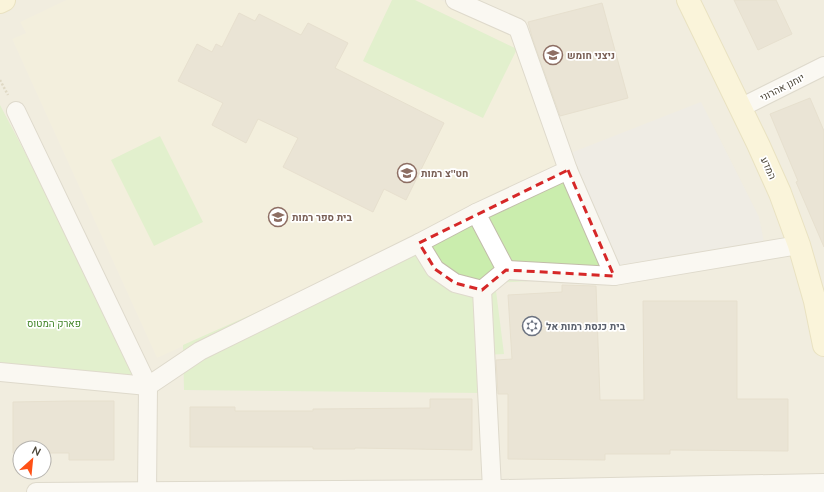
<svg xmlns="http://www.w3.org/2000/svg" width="824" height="492" font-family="'Nunito Sans',Heebo,sans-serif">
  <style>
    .residential { fill: #eae6d6; fill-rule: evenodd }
    .education { fill: #f0ead1 }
    .green { fill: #caedad }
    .parking { fill: #e7e5e0 }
    .building { fill: #dbd3bf; stroke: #d4c9af }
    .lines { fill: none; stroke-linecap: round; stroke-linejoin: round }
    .street-casing { stroke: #c2bcaa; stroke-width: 20 }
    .secondary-casing { stroke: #dace94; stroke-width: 24 }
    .path { stroke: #c5ba99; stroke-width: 2.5; stroke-dasharray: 2 2; stroke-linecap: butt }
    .street { stroke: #fff; stroke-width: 18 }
    .secondary { stroke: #fff7c9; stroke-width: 22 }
    .marked { fill: none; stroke: #d62828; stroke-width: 3; stroke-dasharray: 8 5; stroke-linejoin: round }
    .labels { text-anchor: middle; stroke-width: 3.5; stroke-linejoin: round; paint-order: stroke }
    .education-label { font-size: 10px; font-weight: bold; fill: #785e54; stroke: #fff; text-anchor: start }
    .street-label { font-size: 10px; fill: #4a4436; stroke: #fff }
    .park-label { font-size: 10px; fill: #3d8223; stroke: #fff }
    .worship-label { font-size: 10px; font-weight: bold; fill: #5b616d; stroke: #fff; text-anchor: start }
  </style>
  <rect width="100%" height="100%" fill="#f6f3e8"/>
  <!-- residential -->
  <path class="residential" d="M0,0h824v492h-824zM20,448h24v24h-24z"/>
  <!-- education -->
  <polygon class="education" points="66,0 441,0 512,34 565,168 360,266 157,358 12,39 26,33 20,22"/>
  <!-- green -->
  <g class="green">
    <polygon points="392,0 415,0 517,49 483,118 363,61"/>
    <polygon points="0,105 148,386 0,372"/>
    <polygon points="160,136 203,222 154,246 111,160"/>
    <polygon points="565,168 614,276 495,283 504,354 485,355 486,393 184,390 183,345 360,266"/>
  </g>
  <!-- parking -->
  <polygon class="parking" points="701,102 759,217 764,243 621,268 568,154"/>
  <!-- building -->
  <g class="building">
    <polygon points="734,0 776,0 792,34 758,50"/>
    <polygon points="602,3 628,98 560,116 533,40 528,22"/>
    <polygon points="239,13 255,21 259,14 301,35 308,23 348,43 335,68 444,123 406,200 384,189 373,212 283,167 298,138 258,119 246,143 212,125 223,103 178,81 197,44 212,52 216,44 222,47"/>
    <polygon points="810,98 824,131 824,247 796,182 798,181 770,114"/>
    <polygon points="562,285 596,286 600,400 644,400 643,301 737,301 737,399 788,399 788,451 670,450 670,454 605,454 605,460 508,459 508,394 498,394 496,360 512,359 508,295 562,292"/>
    <polygon points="430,399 472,399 472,450 355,448 355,449 313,449 313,447 190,447 190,407 235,407 235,411 313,411 313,409 430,408"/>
    <polygon points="69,401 114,401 114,460 69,460 69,453 44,453 44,448 20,448 20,453 13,453 13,402"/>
  </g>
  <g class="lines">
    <!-- street casing -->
    <g class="street-casing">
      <g id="street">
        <polyline points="455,0 518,28 568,170 614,276"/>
        <polyline points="740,108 824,66"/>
        <polyline points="16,111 148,386 147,492"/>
        <polyline points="476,213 568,170"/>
        <polyline points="419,243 476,213 506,270 482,290"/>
        <polyline points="506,270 614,276 799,245"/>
        <polyline points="0,372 148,386 200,351 419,243 435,269 455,283 482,290 492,489"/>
        <polyline points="36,492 503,489 824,483"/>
      </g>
    </g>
    <!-- secondary casing -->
    <g class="secondary-casing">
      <g id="secondary">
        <polyline points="688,0 758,144 780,193 799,245 815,301 824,345"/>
        <polyline points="0,2 4,0"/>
      </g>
    </g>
    <!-- path -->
    <polyline class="path" points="0,80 8,95"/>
    <!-- street -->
    <use href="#street" class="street"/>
    <!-- secondary -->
    <use href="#secondary" class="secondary"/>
  </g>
  <!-- marked area -->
  <path d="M0 0H824V492H0ZM568,170l46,106 -108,-6 -24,20 -27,-7 -20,-14 -16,-26z" fill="#f6f3e8" fill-opacity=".55" fill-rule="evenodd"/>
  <path class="marked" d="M568,170l46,106 -108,-6 -24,20 -27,-7 -20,-14 -16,-26z"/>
  <!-- icons -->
  <defs>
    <g id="school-ring" transform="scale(1)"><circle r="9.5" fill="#fff" stroke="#8d6e63" stroke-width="1.5"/><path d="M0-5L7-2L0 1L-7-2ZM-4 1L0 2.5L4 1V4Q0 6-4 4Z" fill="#8d6e63"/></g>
    <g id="synagogue-ring" transform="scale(1)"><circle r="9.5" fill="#fff" stroke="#6b7280" stroke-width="1.5"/><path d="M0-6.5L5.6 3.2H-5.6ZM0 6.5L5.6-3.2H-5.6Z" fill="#6b7280"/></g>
  </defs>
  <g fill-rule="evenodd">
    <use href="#school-ring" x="553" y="55"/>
    <use href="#school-ring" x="407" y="173"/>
    <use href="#school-ring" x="278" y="217"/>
    <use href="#synagogue-ring" x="532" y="326"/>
  </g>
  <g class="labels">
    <!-- education labels -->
    <g class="education-label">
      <text x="567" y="59">ניצני חומש</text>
      <text x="421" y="177">חט''צ רמות</text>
      <text x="292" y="221">בית ספר רמות</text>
    </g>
    <!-- street labels -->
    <g class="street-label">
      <text transform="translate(782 87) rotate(-27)" y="4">יוחנן אהרוני</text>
      <text transform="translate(769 168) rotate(66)" y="4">המדע</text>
    </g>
    <!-- park labels -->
    <g class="park-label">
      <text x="54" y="327">פארק המטוס</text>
    </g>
    <!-- worship labels -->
    <g class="worship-label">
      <text x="546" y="330">בית כנסת רמות אל</text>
    </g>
  </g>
  <!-- north arrow -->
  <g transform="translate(32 460) rotate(27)"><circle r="19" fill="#ffffff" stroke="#b7b4af"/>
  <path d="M0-3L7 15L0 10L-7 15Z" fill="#ff5116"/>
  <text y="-6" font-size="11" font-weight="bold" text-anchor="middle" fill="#4a4436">N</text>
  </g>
</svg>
